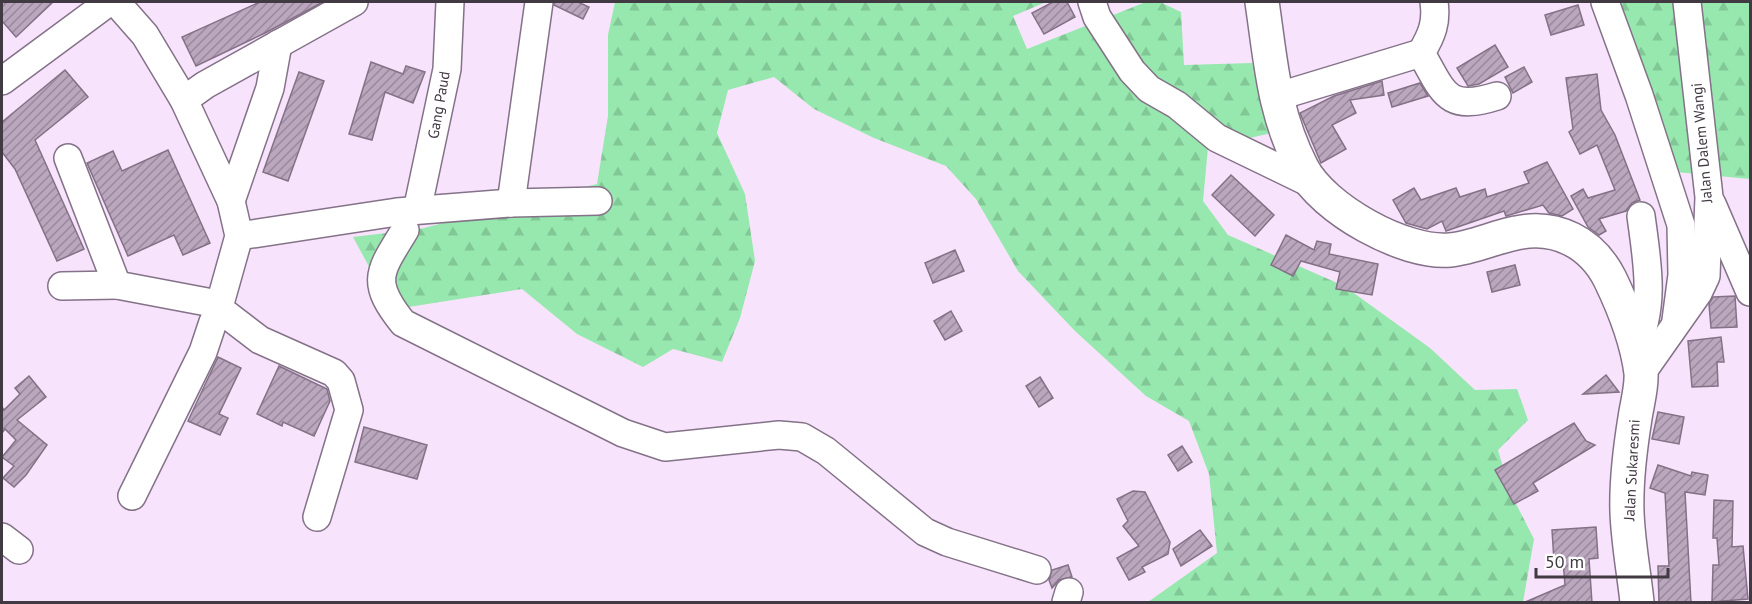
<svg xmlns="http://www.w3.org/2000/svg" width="1752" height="604" font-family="'PT Sans',sans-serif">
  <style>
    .forest { fill: url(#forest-firs) }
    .building { fill: url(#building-hatch); stroke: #837186; stroke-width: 1.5 }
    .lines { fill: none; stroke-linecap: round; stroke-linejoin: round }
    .minor-casing { stroke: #847288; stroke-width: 30 }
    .major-casing { stroke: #847288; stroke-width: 36 }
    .minor { stroke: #fff; stroke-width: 27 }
    .major { stroke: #fff; stroke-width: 33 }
    .labels { text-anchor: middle; stroke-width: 4.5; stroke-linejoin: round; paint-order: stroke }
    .street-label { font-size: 15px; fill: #423a43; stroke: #fff }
  </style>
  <defs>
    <pattern id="forest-firs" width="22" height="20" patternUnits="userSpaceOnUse" patternTransform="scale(1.5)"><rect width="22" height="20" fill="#96e8ae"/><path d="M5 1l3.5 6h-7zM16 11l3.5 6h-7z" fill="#82c897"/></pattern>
    <pattern id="building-hatch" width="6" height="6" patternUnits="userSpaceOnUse" patternTransform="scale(1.5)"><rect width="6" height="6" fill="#baa7be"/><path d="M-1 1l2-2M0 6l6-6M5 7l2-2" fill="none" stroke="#99899c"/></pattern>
  </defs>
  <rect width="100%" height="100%" fill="#f7e3fb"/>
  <!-- forest -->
  <g class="forest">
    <polygon points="615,2 1046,2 1013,16 1027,49 1146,2 1160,2 1181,12 1184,65 1252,63 1277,132 1208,147 1203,201 1228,235 1344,286 1430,348 1475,390 1517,389 1528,420 1498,450 1510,492 1534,539 1523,602 1148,602 1217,553 1209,474 1189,421 1146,396 1075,331 1018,271 976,199 946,166 874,138 814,109 774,77 728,90 717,133 745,194 755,261 740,318 722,362 673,349 643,367 577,334 522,289 402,308 372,272 353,237 420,229 597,184 608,116 608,35"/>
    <polygon points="1618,2 1750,2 1750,179 1655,170"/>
  </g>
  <!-- building -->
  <g class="building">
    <polygon points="2,2 53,2 16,37 2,21"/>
    <polygon points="260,2 323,2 265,33 196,66 182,37"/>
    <polygon points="554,2 578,2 589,7 583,19 554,5"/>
    <polygon points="1053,2 1067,2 1075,17 1044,34 1032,13"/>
    <polygon points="1578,5 1584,25 1551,35 1545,15"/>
    <polygon points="1495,45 1508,67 1479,84 1468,86 1457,68"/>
    <polygon points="371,62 403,74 406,66 425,72 413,103 385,92 372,140 349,134"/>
    <polygon points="1524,67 1532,82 1513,93 1505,77"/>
    <polygon points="65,70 88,97 35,140 84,249 57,261 15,169 2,152 2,122"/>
    <polygon points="299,72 324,81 288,181 263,172"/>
    <polygon points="1597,74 1601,110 1615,135 1640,200 1632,203 1626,211 1599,219 1606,231 1599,235 1588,227 1571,196 1583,189 1588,198 1615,190 1597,145 1580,154 1569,132 1573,129 1566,78"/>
    <polygon points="1382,81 1384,95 1350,100 1356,113 1332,125 1346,149 1321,163 1300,113 1334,96"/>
    <polygon points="1420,83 1428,96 1392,107 1388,93"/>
    <polygon points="168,150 210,243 183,255 174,235 128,256 87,163 113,151 122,171"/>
    <polygon points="1547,162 1573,209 1562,216 1549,213 1543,205 1506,216 1504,211 1446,231 1442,221 1427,229 1406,223 1393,200 1414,188 1421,200 1456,188 1460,197 1485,189 1487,197 1529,183 1524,172"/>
    <polygon points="1231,175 1274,215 1255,236 1212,195"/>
    <polygon points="1286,235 1314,250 1317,241 1331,244 1329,254 1378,264 1372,295 1336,289 1340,272 1301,261 1293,276 1271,265"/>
    <polygon points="955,250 964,271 933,283 925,263"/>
    <polygon points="1515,265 1520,285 1492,292 1487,272"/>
    <polygon points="1735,296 1737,327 1711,328 1709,304 1713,297"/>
    <polygon points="951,311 962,331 945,340 934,321"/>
    <polygon points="1721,337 1724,362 1717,362 1718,386 1692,387 1688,341"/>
    <polygon points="218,357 241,368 219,414 228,418 220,435 188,421"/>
    <polygon points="279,366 327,389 330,401 314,436 283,422 282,426 257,414"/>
    <polygon points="1606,375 1619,392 1583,394"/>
    <polygon points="29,376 46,397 17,420 47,445 26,475 14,487 3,478 14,466 2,457 16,440 5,429 2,433 2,407 4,410 20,394 15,388"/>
    <polygon points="1040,377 1053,398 1039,407 1026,386"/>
    <polygon points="1658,412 1684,417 1679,444 1652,439"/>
    <polygon points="1574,423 1586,441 1595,445 1533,483 1538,491 1514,504 1495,470"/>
    <polygon points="364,427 427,445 417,479 355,462"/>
    <polygon points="1182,446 1192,462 1178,471 1168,455"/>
    <polygon points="1658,465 1691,476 1692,472 1708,475 1705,495 1685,492 1691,603 1659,603 1658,566 1669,566 1665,493 1650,488"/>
    <polygon points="1133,491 1145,492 1170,542 1168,554 1142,567 1145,572 1129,580 1117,558 1139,546 1123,526 1128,521 1117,499"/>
    <polygon points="1714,500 1733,501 1732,547 1743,546 1748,599 1712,602 1713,565 1719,565 1717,538 1713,538"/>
    <polygon points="1596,527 1598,558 1589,559 1592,603 1523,603 1565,585 1563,560 1554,561 1552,530"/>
    <polygon points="1200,530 1212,546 1181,566 1173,549"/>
    <polygon points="1068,565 1072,577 1059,580 1052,588 1049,580 1052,570"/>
  </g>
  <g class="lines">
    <!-- minor casing -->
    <g class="minor-casing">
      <g id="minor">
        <polyline points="116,2 145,35 184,100 231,201 239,236 221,300"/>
        <polyline points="1092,2 1097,17 1132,71 1149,89 1177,105 1217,138 1316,186"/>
        <polyline points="1605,2 1639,95 1681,225 1682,275 1676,320"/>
        <path d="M1421,53c23,40 25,59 76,43"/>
        <polyline points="2,81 109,2"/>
        <path d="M1276,97l145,-44c11,-18 16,-31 13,-51"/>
        <polyline points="184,100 205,85 354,2"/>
        <polyline points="68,158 117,285 207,302"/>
        <polyline points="231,201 270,88 278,44"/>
        <polyline points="511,203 598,201"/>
        <polyline points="1712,204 1750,292"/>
        <polyline points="418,206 447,69 450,2"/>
        <path d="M405,230c-25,41 -36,51 -2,93l220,110 42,14 114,-12 23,2 24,14 99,81 22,10 90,28"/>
        <polyline points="239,236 397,212 511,203 539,2"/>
        <polyline points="62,286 117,285"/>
        <polyline points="226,314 260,340 334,373 341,381 349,410 317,517"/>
        <path d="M1635,349c21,-43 12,-88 6,-133"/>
        <polyline points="1641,374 1698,293 1706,276 1709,197 1687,2"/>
        <polyline points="132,496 203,352 213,322"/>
        <polyline points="2,537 19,550"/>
        <polyline points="1066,602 1069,592"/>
      </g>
    </g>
    <!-- major casing -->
    <g class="major-casing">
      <path id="major" d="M1262,2c9,60 11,109 40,166 21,41 102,86 148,82 22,-2 45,-13 66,-17 40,-9 76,10 94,46 14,29 27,62 31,94 1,14 -4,31 -6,45 -5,31 -9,63 -8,94 1,30 7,61 10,90"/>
    </g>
    <!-- minor -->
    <use href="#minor" class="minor"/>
    <!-- major -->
    <use href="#major" class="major"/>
  </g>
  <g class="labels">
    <!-- street labels -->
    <g class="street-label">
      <text transform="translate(439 105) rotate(-80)" y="5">Gang Paud</text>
      <text transform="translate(1702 143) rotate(-95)" y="5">Jalan Dalem Wangi</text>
      <text transform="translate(1632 470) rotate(-87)" y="5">Jalan Sukaresmi</text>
    </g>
  </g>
  <!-- border -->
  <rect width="1752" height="604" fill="none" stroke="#423a43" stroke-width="6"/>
  <!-- scale -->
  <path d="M1536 568v9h132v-9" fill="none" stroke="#423a43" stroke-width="3"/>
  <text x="1545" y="568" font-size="18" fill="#423a43" stroke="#ffffff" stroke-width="4.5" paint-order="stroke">50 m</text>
</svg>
